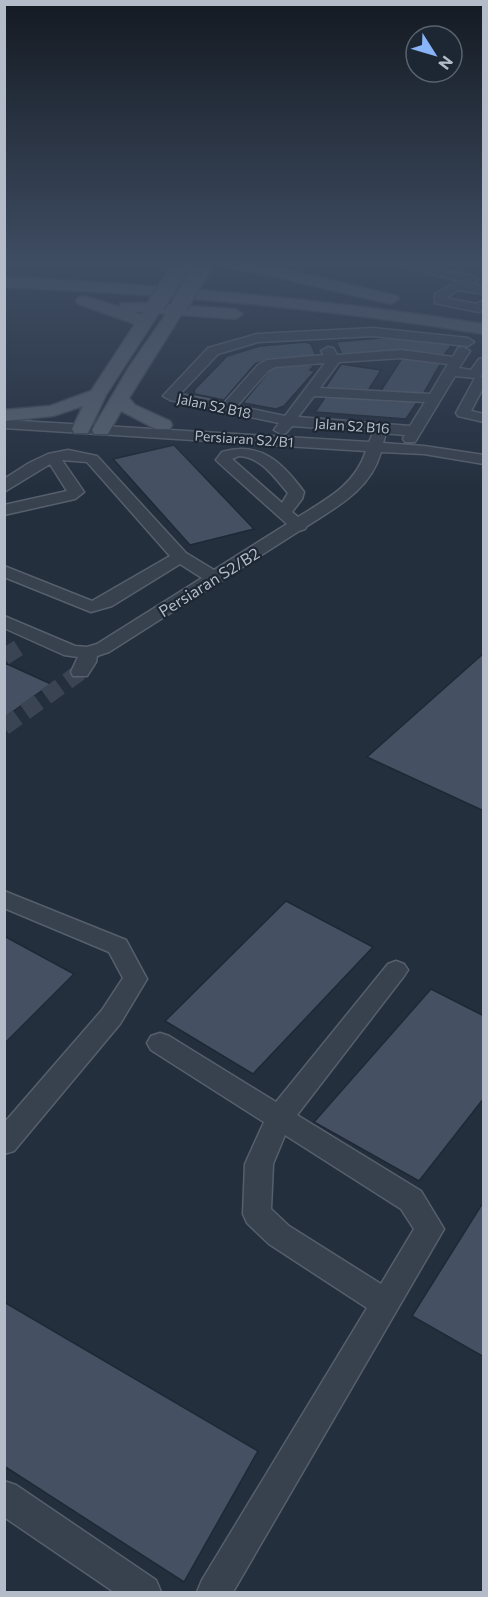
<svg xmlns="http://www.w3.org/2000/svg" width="488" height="1597" font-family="Commissioner,sans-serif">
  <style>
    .building { fill: #455162; stroke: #1f2835; stroke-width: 1.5 }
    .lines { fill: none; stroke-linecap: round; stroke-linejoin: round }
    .minor-tunnel { stroke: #3a4453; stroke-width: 17; stroke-dasharray: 17 9; stroke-linecap: butt }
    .minor-casing { stroke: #565f6c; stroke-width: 3 }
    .major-casing { stroke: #414a57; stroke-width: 3 }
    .minor { fill: #38414e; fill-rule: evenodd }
    .major { fill: #56606e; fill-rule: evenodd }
    .major-bridge-casing { stroke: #414a57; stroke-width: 20; stroke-linecap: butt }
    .major-bridge { stroke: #56606e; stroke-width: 17 }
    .labels { text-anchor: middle; stroke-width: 4.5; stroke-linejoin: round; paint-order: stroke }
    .far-street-label { font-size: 14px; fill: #b4bcc9; stroke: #1d2633 }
    .street-label { font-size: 16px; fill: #b4bcc9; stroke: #1d2633 }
  </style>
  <rect width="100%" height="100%" fill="#242f3e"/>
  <!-- building -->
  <g class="building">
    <polygon points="402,336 446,342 451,346 443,356 343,356 336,342"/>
    <polygon points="306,342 311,344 316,356 272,359 255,364 224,400 195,394 194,390 227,356 260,346"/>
    <polygon points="402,358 442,361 422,396 380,392"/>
    <polygon points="293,363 314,366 310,370 315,371 284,406 276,409 243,403 274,365"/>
    <polygon points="341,364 381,370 366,394 325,388"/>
    <polygon points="326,396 418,401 406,419 315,412"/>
    <polygon points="174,445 254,529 190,545 113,459"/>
    <polygon points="484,653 484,811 367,757"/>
    <polygon points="7,664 51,684 4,718 4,665"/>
    <polygon points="286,901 373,947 253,1074 165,1021"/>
    <polygon points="4,936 74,974 4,1044"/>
    <polygon points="431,989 484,1016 484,1098 419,1181 314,1122"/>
    <polygon points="484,1201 484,1357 412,1316"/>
    <polygon points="4,1302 258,1451 184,1582 4,1466"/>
  </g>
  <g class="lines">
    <!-- minor-tunnel -->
    <g class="minor-tunnel">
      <polyline points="4,657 23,645"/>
      <polyline points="4,727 80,672"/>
    </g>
    <!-- minor casing -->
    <g class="minor-casing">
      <g id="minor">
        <polygon points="402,265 423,265 476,277 478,280 472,284 404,267"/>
        <polygon points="456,282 484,286 484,294 458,290 446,298 476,304 484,300 484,310 478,312 435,303 435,294"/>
        <path d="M373,328l95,10 6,4 -6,4 -95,-10 -115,6 -40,12 -38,40 44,9 34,-38 9,-5 57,-5 -3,-4 7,-4 5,1 4,7 64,-5 52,7 5,-9 5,-1 7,4 -11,17 12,2 8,-11 5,-1v14l-4,5 4,-1v10l-13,25 13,3v8l-26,-6 -2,-3 19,-35 -20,-2 -40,66h-10l-2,-3 2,-4 -23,-2 3,3 -2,7 41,3 60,9v9l-60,-10 -43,-2c-11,38 -43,54 -74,74l-2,3 -6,2 -190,121 -12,4 -1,6 -9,14h-14l-2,-4 7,-15 -14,-2 -60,-27v-12l71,30 12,1 10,-3 105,-66 -22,-14 -68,42 -21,6 -87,-35v-11l88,35 78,-45 -83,-94 -25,-2 22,32 -9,7 -71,16v-10l63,-14 -17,-27 -46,28v-13l25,-16 19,-9 20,-4 29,6 89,97 28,17 73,-46 -68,-61 -3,-3 6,-8c38,-11 60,10 82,40l-2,7 -10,13 6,5c29,-18 57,-32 68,-66l-362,-23v-8l365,22 4,-9 3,-1 -84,-6 -6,7 -5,1 -7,-4 5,-7 -109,-23 -7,-4 45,-48 49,-14zM401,358l47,6 -18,30 -110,-6 19,-26zM325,363l-40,53 -48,-10 31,-35 7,-4zM314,396l111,6 -15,24 -112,-9zM239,456c22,1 35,21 49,37l-6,10 -50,-44z"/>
        <polygon points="4,891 126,940 147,979 120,1024 14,1151 4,1154 4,1123 102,1010 123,978 109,952 4,908"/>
        <path d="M396,961l8,3 4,6 -4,6 -107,139 124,76 23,38 -211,363h-36l5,-12 165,-272 -98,-64 -22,-21 -4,-9 2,-50 19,-42 -113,-72 -4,-7 4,-7 9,-3 9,3 107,66 112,-138zM285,1135l116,74 13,20 -33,55 -92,-58 -18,-17 2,-45z"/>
        <polygon points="4,1481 16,1485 156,1580 161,1592 114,1592 4,1517"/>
      </g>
    </g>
    <!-- major casing -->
    <g class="major-casing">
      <g id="major">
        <polygon points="224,265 268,265 397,296 399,299 391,304 268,275 231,269"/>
        <path d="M4,277c161,8 321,22 480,47v10c-159,-26 -319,-40 -480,-47z"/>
        <path d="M84,296l36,11 1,-4h29l6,-3 16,5 7,-4 8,5 48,3 8,5 -8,5 -54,-4 -52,83 6,7 35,16 2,4 -2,4h-14l-35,-18 -13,23h-14l-2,-4 37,-63 37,-53 -7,-1 -53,82 -18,38h-14l-2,-4 11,-23 -30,10 -49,5v-11l46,-4 41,-15 44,-67 -57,-20 -2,-3 2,-3zM132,311l11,1 -2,3z"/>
      </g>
    </g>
    <!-- minor -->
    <use href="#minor" class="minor"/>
    <!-- major -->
    <use href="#major" class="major"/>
    <!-- major-bridge casing -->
    <g class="major-bridge-casing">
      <g id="major-bridge">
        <polyline points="156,305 182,265"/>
        <polyline points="179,306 204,265"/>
      </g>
    </g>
    <!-- major-bridge -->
    <use href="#major-bridge" class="major-bridge"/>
  </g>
  <!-- sky -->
  <linearGradient id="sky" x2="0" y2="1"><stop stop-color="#141a22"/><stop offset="0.54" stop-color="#3f4d63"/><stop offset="1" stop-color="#3f4d63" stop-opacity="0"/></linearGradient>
  <rect width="488" height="489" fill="url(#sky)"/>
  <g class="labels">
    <!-- far-street labels -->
    <g class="far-street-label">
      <text transform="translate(214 406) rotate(12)" y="5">Jalan S2 B18</text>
      <text transform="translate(352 426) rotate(4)" y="5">Jalan S2 B16</text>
      <text transform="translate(244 439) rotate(4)" y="5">Persiaran S2/B1</text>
    </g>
    <!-- street labels -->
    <g class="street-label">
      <text transform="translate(209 582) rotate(-32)" y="6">Persiaran S2/B2</text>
    </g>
  </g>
  <!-- border -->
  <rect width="488" height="1597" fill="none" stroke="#b4bcc9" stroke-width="12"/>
  <!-- north arrow -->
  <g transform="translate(434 54) rotate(127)"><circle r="28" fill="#1d2633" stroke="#59626f" stroke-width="1.5"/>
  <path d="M0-4.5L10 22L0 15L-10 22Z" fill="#8ab4f8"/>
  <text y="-9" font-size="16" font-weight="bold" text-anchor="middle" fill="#b4bcc9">N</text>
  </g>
</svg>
